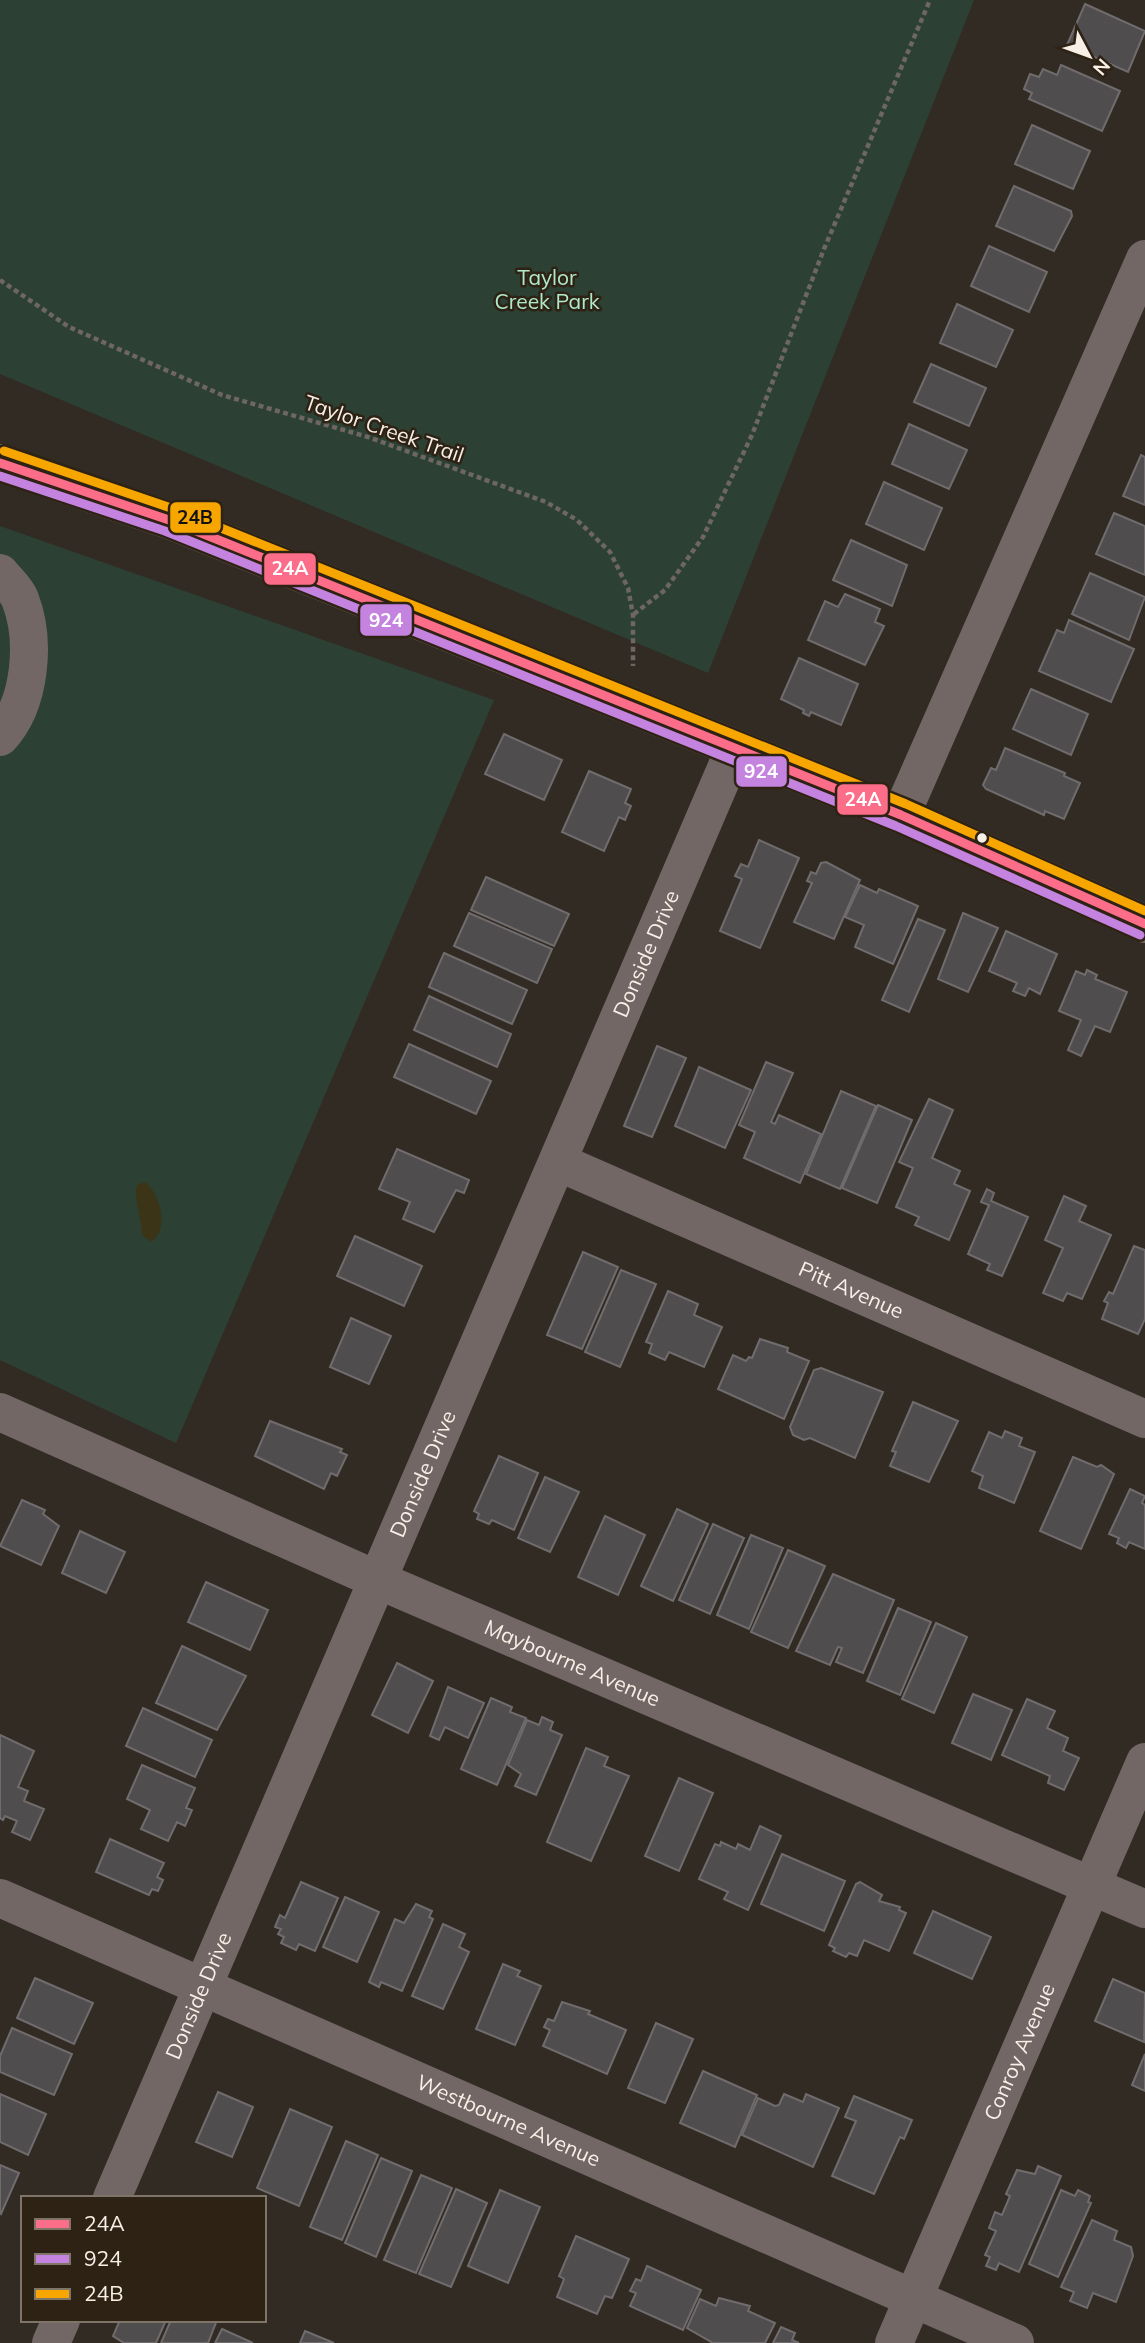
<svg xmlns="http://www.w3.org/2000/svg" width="1145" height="2343" font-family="Mulish,sans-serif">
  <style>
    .green { fill: #2c4034 }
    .sand { fill: #3c3417 }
    .building { fill: #504d4f; stroke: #706c6d; stroke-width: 2 }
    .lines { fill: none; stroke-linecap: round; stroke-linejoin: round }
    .path { stroke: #6e6660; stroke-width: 4.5; stroke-dasharray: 5 3.5; stroke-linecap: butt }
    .minor { stroke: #736765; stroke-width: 38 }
    .major { stroke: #746763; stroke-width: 38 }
    .bus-1-casing { stroke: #2e2214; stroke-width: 14 }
    .bus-2-casing { stroke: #2e2214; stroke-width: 14 }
    .bus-3-casing { stroke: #2e2214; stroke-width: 14 }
    .bus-1 { stroke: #fb6d88; stroke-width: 9 }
    .bus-2 { stroke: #c483df; stroke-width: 9 }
    .bus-3 { stroke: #f7a600; stroke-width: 9 }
    .bus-dot { fill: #f8efe6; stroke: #2e2214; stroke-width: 2.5 }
    .labels { text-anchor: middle; stroke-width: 5; stroke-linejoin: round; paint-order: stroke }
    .park-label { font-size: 21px; fill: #aee9ca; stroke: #2e2214 }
    .street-label { font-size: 21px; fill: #f8efe6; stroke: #2e2214 }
    .line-badge { stroke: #2e2214; stroke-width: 2.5 }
    .badge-label { font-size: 19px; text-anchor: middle; font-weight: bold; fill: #fff }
    .pale-badge-label { font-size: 19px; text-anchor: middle; font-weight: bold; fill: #111 }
  </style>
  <rect width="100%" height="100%" fill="#322b24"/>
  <!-- green -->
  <g class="green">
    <polygon points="0,0 974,0 708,673 0,374"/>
    <polygon points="0,526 494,700 176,1443 0,1360"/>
  </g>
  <!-- sand -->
  <path class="sand" d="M145,1182c15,11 25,48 6,60l-9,-7c0,-16 -9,-38 -5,-50z"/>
  <!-- building -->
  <g class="building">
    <polygon points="1085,4 1145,31 1128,72 1067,45"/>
    <polygon points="1061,65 1120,91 1102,131 1029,99 1032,93 1024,89 1030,74 1039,77 1043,69 1057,75"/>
    <polygon points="1032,125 1090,151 1073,189 1015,164"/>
    <polygon points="1014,186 1071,211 1072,216 1054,251 996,226"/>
    <polygon points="989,246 1047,272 1029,312 971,286"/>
    <polygon points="957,304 1013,330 996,367 940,343"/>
    <polygon points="931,364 986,388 969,426 914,402"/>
    <polygon points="909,424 967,450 949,489 892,464"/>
    <polygon points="1141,455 1145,457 1145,505 1123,496"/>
    <polygon points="884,482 942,508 924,550 866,524"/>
    <polygon points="1114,513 1145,526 1145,575 1096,554"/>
    <polygon points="851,540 907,565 892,606 833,580"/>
    <polygon points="1090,573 1145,597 1129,640 1072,614"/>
    <polygon points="845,594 880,609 875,622 884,626 865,665 808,640 825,601 838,607"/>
    <polygon points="1069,620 1134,649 1111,702 1039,671 1057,630 1064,633"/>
    <polygon points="799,658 858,684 841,725 811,712 809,716 803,713 804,710 781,699"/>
    <polygon points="1031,689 1088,714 1071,755 1013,729"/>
    <polygon points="504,734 562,760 544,800 485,774"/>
    <polygon points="1005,748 1065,773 1064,776 1080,783 1064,819 1045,811 1044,815 986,789 983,785 991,768 996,770"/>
    <polygon points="589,771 631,789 625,803 631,806 625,820 619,817 604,851 562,832"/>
    <polygon points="759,840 799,858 760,948 720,931 742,879 735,876 741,864 748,867"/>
    <polygon points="826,862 860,880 834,939 794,922 812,883 807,881 811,872 816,874 821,863"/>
    <polygon points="486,877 569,914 554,946 471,910"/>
    <polygon points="860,885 877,893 879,889 918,906 893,964 855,947 864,925 845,917"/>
    <polygon points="469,913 552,949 537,983 454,946"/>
    <polygon points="963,913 998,928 968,992 938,979"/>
    <polygon points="918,919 945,930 909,1012 882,1000"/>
    <polygon points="1006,931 1057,954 1040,994 1029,988 1025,996 1013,991 1017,983 989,971"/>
    <polygon points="444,953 527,990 512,1024 429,987"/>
    <polygon points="1087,970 1097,975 1095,979 1127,992 1110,1032 1095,1026 1081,1056 1068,1050 1081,1020 1059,1011 1076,971 1085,975"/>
    <polygon points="429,996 511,1034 497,1067 414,1030"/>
    <polygon points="409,1044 491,1081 476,1114 394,1077"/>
    <polygon points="657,1046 686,1058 652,1137 624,1126"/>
    <polygon points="766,1062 793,1073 771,1122 775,1124 779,1115 821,1134 800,1183 744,1158 755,1132 739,1125"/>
    <polygon points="699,1067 751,1090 725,1148 675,1126"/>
    <polygon points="841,1091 876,1106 840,1189 806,1174"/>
    <polygon points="929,1099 953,1110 932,1158 960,1171 954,1184 970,1191 949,1240 915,1225 919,1217 896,1207 913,1168 899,1162"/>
    <polygon points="878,1105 912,1120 877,1203 842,1188"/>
    <polygon points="397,1149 469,1180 464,1193 456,1190 434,1232 403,1219 410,1202 379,1189"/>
    <polygon points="987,1189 994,1193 991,1201 1028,1217 1002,1276 987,1270 990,1264 968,1254 989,1205 981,1202"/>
    <polygon points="1064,1196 1086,1206 1079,1221 1111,1235 1082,1299 1067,1293 1063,1301 1043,1293 1063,1248 1045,1240"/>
    <polygon points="355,1236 422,1266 404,1306 337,1276"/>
    <polygon points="1134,1246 1145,1250 1145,1319 1138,1334 1102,1319 1108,1303 1104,1301 1109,1292 1113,1294"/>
    <polygon points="583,1252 618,1267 582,1349 547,1335"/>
    <polygon points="621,1270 656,1284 620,1367 585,1352"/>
    <polygon points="668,1291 698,1304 694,1315 722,1327 704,1367 669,1352 665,1360 649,1353 652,1344 646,1342"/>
    <polygon points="351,1318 391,1336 369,1384 330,1367"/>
    <polygon points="760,1339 788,1348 787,1352 809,1361 784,1419 718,1389 733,1355 746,1361 749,1357 752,1358"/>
    <polygon points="821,1368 883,1392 855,1458 810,1438 804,1440 793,1435 790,1427 814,1370"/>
    <polygon points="913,1402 958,1421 929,1482 890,1466 896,1452 892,1451"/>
    <polygon points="270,1421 342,1449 340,1452 347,1455 337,1476 331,1473 324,1489 255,1456"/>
    <polygon points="1005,1431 1022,1438 1019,1446 1035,1452 1014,1503 979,1488 983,1476 972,1471 989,1432 1002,1438"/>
    <polygon points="499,1456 538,1473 514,1530 492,1520 489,1524 477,1519 479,1514 474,1511"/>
    <polygon points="1073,1457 1097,1467 1101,1465 1114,1474 1081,1549 1040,1531"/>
    <polygon points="545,1477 579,1492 550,1552 518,1538"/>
    <polygon points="1130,1489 1145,1496 1142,1503 1145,1505 1145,1549 1129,1542 1126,1548 1117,1543 1119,1538 1109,1534"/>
    <polygon points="22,1500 45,1510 43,1514 59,1526 41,1565 0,1546"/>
    <polygon points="677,1509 708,1524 673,1601 641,1586"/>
    <polygon points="605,1516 645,1535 618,1595 578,1577"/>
    <polygon points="713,1524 744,1538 710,1614 679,1600"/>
    <polygon points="80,1531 125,1552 106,1593 62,1573"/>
    <polygon points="751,1535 783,1548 749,1629 717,1615"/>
    <polygon points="788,1550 825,1566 788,1648 751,1632"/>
    <polygon points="833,1574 894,1600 863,1673 836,1662 842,1648 838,1647 830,1665 796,1651"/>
    <polygon points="206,1582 268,1610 250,1650 188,1622"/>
    <polygon points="898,1608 931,1622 900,1695 867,1681"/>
    <polygon points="936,1623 967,1637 934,1713 902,1699"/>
    <polygon points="182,1646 246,1676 217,1730 156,1703"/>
    <polygon points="397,1663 433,1681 408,1733 372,1715"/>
    <polygon points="448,1687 484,1703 468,1738 445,1727 439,1740 430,1736"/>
    <polygon points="973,1694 1012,1710 991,1760 952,1743"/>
    <polygon points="491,1698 512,1707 510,1712 526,1718 497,1785 461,1769"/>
    <polygon points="1027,1699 1055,1711 1047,1728 1068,1738 1063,1751 1079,1758 1064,1790 1048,1783 1050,1776 1002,1755"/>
    <polygon points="143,1708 212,1740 195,1777 126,1746"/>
    <polygon points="542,1717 553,1722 550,1730 562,1735 536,1795 515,1786 521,1774 508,1765 527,1720 539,1725"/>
    <polygon points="0,1735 34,1751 18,1787 28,1791 24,1801 44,1809 30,1840 12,1832 17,1821 5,1816 3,1820 0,1818"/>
    <polygon points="586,1748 608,1757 604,1766 629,1776 591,1861 547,1842"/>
    <polygon points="142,1765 195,1788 186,1808 192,1810 185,1826 177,1822 168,1841 141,1829 150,1810 127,1799"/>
    <polygon points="679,1778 713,1793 679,1871 645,1856"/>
    <polygon points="760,1826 781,1836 748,1910 724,1899 728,1892 699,1879 715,1844 720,1846 721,1842 736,1849 738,1844 750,1850"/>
    <polygon points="110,1839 164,1863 157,1877 163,1880 158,1891 152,1889 149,1895 96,1872"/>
    <polygon points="782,1854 845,1881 824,1931 761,1904"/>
    <polygon points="301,1882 338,1898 315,1951 299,1944 296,1950 281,1943 284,1937 278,1934 281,1929 275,1927 280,1915 285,1918"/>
    <polygon points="860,1882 882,1895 879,1901 900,1907 899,1910 906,1913 889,1951 864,1940 857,1956 849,1953 846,1957 833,1951 835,1948 829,1945 856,1884"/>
    <polygon points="345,1897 379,1912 357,1962 323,1947"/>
    <polygon points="416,1904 432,1911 429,1917 433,1919 402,1991 381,1982 379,1987 369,1982 395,1919 404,1923"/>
    <polygon points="933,1911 991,1937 972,1979 914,1953"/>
    <polygon points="443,1924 465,1934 459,1947 469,1952 443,2009 412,1996"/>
    <polygon points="503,1964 520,1971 517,1976 541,1986 515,2045 476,2029"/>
    <polygon points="35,1978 93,2003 74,2044 17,2018"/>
    <polygon points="1113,1979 1145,1993 1144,2042 1095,2021"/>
    <polygon points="562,2002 590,2011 588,2014 626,2030 607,2074 543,2046 550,2030 544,2027 548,2019 554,2021"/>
    <polygon points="656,2023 693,2039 665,2103 628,2088"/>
    <polygon points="12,2028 72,2054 54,2095 0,2072 0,2056"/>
    <polygon points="1145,2054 1145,2091 1132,2085"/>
    <polygon points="703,2071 757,2095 735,2147 680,2123"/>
    <polygon points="218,2092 253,2107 232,2157 196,2142"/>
    <polygon points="0,2094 46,2114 28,2155 0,2142"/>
    <polygon points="784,2094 803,2102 806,2094 839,2108 813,2167 742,2135 758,2098 775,2106 779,2105"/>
    <polygon points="854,2096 912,2120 904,2139 900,2137 874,2194 832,2176 856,2121 845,2117"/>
    <polygon points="290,2109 332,2127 299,2206 257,2188"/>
    <polygon points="346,2141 378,2155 342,2240 310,2227"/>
    <polygon points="381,2158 412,2171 376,2257 345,2243"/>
    <polygon points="0,2165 19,2173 1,2214 0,2213"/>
    <polygon points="1038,2166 1061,2176 1019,2272 999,2263 996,2270 986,2266 990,2257 985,2255 996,2231 989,2228 995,2212 1002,2215 1010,2196 1006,2194 1017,2170 1035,2174"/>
    <polygon points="421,2175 452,2188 416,2273 384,2260"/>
    <polygon points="456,2189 487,2203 451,2287 419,2274"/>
    <polygon points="500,2190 540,2207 508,2283 468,2266"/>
    <polygon points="1061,2190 1075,2196 1078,2190 1090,2196 1088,2202 1091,2203 1058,2277 1029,2264"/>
    <polygon points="1092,2220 1117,2231 1114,2240 1131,2247 1133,2256 1116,2302 1093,2293 1087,2308 1070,2301 1074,2292 1061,2287"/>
    <polygon points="576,2236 629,2259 612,2298 605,2296 597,2314 557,2297 564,2279 559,2276"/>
    <polygon points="647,2266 701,2290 683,2330 630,2306 636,2293 630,2291 636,2279 641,2281"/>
    <polygon points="719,2298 750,2306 748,2311 775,2323 765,2343 713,2343 687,2328 700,2299 716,2306"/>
    <polygon points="120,2320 166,2320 156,2343 124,2343 113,2336"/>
    <polygon points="171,2320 217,2320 208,2343 161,2343"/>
    <polygon points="781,2327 795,2333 792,2340 799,2343 773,2343"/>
    <polygon points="222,2329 253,2343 215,2343"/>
    <polygon points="305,2331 334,2343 300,2343"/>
  </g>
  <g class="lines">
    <!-- path -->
    <g class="path">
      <polyline points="0,280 69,327 222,395 368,437 546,502 577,520 610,552 628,588 633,615 633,666"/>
      <polyline points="634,614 665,590 703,537 752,435 824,249 930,0"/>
    </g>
    <!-- minor -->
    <g class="minor">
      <path d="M0,573c6,8 16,16 20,26 16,41 11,105 -20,138"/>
      <polyline points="901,815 1145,259"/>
      <path id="s1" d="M558,1162l587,257"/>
      <path id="s2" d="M0,1412l380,169 765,328"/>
      <path id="s3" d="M0,1898l1015,445"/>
      <path id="s4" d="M112,2198l622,-1448"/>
      <polyline points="51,2343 61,2320"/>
      <path id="s5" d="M894,2343l251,-581"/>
    </g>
    <!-- major -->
    <polyline class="major" points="0,463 169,520 901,815 1145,924"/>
    <!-- bus-1 casing -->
    <g class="bus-1-casing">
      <polyline id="bus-1" points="0,463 169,520 901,815 1145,924"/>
    </g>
    <!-- bus-2 casing -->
    <g class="bus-2-casing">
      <polyline id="bus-2" points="0,476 165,531 896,826 1140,935"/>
    </g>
    <!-- bus-3 casing -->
    <g class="bus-3-casing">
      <polyline id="bus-3" points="4,451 174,509 906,804 1145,911"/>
    </g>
    <!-- bus-1 -->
    <use href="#bus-1" class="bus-1"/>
    <!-- bus-2 -->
    <use href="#bus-2" class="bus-2"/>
    <!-- bus-3 -->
    <use href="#bus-3" class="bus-3"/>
  </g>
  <!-- markers -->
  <circle class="bus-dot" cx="982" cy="838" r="6"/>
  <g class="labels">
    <!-- park labels -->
    <g class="park-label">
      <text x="547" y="285">Taylor<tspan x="547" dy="24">Creek Park</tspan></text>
    </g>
    <!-- street labels -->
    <g class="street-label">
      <text transform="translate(384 429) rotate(19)" y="7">Taylor Creek Trail</text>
      <text dy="7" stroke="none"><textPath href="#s4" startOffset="1354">Donside Drive</textPath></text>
      <text dy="7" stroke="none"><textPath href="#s1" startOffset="320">Pitt Avenue</textPath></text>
      <text dy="7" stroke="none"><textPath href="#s4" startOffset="788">Donside Drive</textPath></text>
      <text dy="7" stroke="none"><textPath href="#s2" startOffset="625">Maybourne Avenue</textPath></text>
      <text dy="7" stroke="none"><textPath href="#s4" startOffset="220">Donside Drive</textPath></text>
      <text dy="7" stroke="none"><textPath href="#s5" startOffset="317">Conroy Avenue</textPath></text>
      <text dy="7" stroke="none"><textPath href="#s3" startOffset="555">Westbourne Avenue</textPath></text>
    </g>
  </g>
  <g class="line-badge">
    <rect x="169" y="501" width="53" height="33" rx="7" fill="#f7a600"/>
    <rect x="263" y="552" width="54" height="34" rx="7" fill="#fb6d88"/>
    <rect x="359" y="603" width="54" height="34" rx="7" fill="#c483df"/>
    <rect x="735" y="755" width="53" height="33" rx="7" fill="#c483df"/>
    <rect x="836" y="783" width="53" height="33" rx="7" fill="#fb6d88"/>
  </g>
  <g class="badge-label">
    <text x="290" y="575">24A</text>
    <text x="386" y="627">924</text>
    <text x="761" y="778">924</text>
    <text x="863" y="806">24A</text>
  </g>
  <g class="pale-badge-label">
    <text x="195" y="524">24B</text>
  </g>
  <!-- legend -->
  <rect x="21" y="2196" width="245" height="126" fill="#2e2214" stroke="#7f7468" stroke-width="2"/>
  <rect x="35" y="2219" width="35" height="10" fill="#fb6d88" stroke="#7f7468" stroke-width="2"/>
  <text x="84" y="2231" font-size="21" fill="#f8efe6">24A</text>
  <rect x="35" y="2254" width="35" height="10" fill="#c483df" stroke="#7f7468" stroke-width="2"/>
  <text x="84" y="2266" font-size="21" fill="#f8efe6">924</text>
  <rect x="35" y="2289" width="35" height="10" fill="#f7a600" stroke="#7f7468" stroke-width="2"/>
  <text x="84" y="2301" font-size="21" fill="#f8efe6">24B</text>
  <!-- north arrow -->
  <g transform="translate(1089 56) rotate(131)" stroke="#2e2214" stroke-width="5" paint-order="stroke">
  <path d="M0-5L12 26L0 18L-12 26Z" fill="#f8efe6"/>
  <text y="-10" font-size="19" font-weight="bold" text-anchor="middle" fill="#f8efe6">N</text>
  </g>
</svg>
